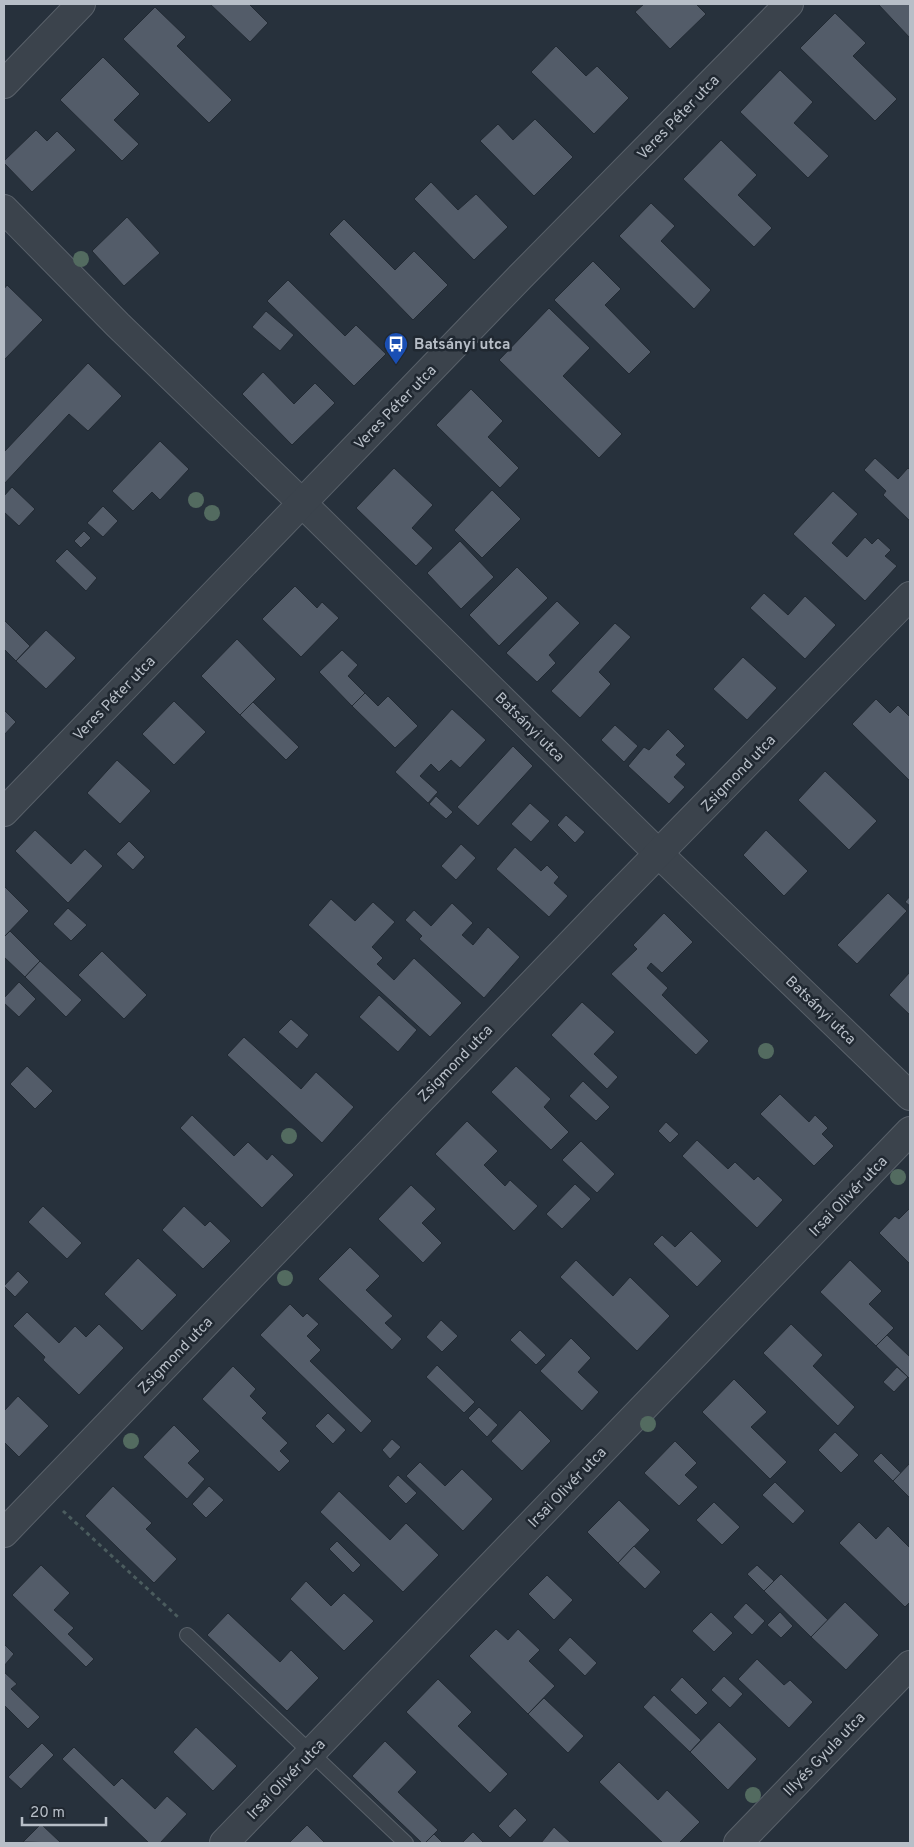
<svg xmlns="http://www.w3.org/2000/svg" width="914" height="1847" font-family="Overpass,sans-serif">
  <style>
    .building { fill: #535c69; stroke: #222a33 }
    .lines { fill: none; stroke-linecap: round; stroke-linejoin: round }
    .service-casing { stroke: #59616a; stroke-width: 16 }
    .minor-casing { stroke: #59616a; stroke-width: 30 }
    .path { stroke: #4b5c5e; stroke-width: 3; stroke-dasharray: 4 4; stroke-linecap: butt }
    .service { stroke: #3b434c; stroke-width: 14 }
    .minor { stroke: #3b434c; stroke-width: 28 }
    .tree { fill: #536b60 }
    .labels { text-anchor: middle; stroke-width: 5; stroke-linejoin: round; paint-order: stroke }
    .street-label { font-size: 15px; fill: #b7bec7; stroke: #202831 }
    .poi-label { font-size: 15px; font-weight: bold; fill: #b7bec7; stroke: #202831; text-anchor: start }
  </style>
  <rect width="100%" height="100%" fill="#27313c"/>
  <!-- building -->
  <g class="building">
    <polygon points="210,4 249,4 268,23 250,42"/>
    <polygon points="644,4 696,4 706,14 670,49 635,12"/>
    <polygon points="878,4 910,4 910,38"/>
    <polygon points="155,7 186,37 177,46 232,100 209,123 123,39"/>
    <polygon points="835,13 866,43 853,56 897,99 875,121 800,48"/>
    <polygon points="556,46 586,76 597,66 629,98 594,134 531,72"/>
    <polygon points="103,57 140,94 114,120 139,144 122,161 60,100"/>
    <polygon points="780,70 813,102 794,123 829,156 808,178 740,112"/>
    <polygon points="535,119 573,157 534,196 480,141 498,124 513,140"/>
    <polygon points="36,130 47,141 57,131 76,150 32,192 4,163 4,161"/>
    <polygon points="721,140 757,175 738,195 772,228 754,247 683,179"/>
    <polygon points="431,182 458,210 476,194 508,227 474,260 414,199"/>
    <polygon points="651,203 675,226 661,241 711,290 694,309 619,236"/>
    <polygon points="127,217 160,253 124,286 92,251"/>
    <polygon points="344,219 395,270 414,251 448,285 413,320 329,234"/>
    <polygon points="593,261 621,289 605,305 651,352 629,374 554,300"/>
    <polygon points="288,280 345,336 356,325 386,354 354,386 267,301"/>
    <polygon points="7,285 43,320 4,360 4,289"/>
    <polygon points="549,308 590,348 563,376 622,434 599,458 499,360"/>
    <polygon points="266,311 294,335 280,351 252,327"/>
    <polygon points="88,363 122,396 88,431 69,414 4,484 4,452"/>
    <polygon points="263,372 294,404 315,383 335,403 292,445 242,394"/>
    <polygon points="471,389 503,421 488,437 519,468 500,488 436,425"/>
    <polygon points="160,441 189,469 160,500 152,492 133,511 112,491"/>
    <polygon points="875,458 898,479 908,468 910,470 910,521 883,495 886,491 864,470"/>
    <polygon points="394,468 433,505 412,528 433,548 416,566 356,508"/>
    <polygon points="12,487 35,509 19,526 4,512 4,496"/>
    <polygon points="492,490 521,519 482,558 454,530"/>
    <polygon points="833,491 858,514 832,543 847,557 865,537 872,544 878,538 891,550 885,556 897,566 865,601 793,534"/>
    <polygon points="103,506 118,521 103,537 87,523"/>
    <polygon points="84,531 91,538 81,548 74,541"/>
    <polygon points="460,541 494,577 461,609 427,573"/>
    <polygon points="67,549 97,578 86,591 55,561"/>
    <polygon points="517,567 548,598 499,646 469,615"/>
    <polygon points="295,586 317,608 322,602 339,618 301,657 262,619"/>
    <polygon points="764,593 788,615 805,596 836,625 805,659 750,608"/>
    <polygon points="557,601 580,623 549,655 556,663 537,682 506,653"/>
    <polygon points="4,620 30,646 16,661 4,649"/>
    <polygon points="615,623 631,637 599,672 611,684 580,718 551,691"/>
    <polygon points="46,630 76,658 46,689 16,661"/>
    <polygon points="237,639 276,679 240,715 201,676"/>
    <polygon points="342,650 358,665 348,676 365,693 352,706 319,672"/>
    <polygon points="743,657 777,688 747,720 713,689"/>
    <polygon points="365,693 378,706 388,696 418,726 395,748 352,706"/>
    <polygon points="876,699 890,713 898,705 910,717 910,781 852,724"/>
    <polygon points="174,701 206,732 174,765 142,734"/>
    <polygon points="253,702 299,747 286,760 240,715"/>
    <polygon points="452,709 486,740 460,768 451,760 439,772 431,764 420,776 438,792 428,803 395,772"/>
    <polygon points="4,710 16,722 4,735"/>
    <polygon points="615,725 638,746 624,762 601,740"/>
    <polygon points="668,729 685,746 676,755 686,764 674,777 685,787 669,804 628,766 644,747 649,750"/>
    <polygon points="513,746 533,766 478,826 457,807"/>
    <polygon points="117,760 151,791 120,824 87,793"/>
    <polygon points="825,771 877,821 849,850 798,800"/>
    <polygon points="436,796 453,812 446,819 429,804"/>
    <polygon points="530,803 550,821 531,842 511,824"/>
    <polygon points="566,815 585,832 575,843 557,825"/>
    <polygon points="35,830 71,864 85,849 103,866 68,903 15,851"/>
    <polygon points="766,830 808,871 784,896 743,855"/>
    <polygon points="129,841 145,857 133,870 116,854"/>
    <polygon points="461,844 476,858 456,880 441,866"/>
    <polygon points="515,847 541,871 547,865 559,877 554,883 568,896 549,917 496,869"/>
    <polygon points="4,886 29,911 4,937"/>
    <polygon points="888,893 907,911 857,964 837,945"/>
    <polygon points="910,896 910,906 905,902"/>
    <polygon points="331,899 355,921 373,902 395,922 372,947 383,958 377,964 394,980 414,958 462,1003 430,1037 308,925"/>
    <polygon points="452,903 473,923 462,935 473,945 488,927 520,957 484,998 419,939 422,936 405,920 414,910 431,926"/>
    <polygon points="68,908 87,925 71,941 53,924"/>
    <polygon points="664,913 693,942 662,973 651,963 647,968 668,988 662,995 709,1041 696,1055 611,974 637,949 633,945"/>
    <polygon points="10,931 40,961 25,977 4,957 4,937"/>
    <polygon points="102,951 147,995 124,1019 78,975"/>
    <polygon points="40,961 82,1000 66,1017 25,977"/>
    <polygon points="910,972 910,1015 889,995"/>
    <polygon points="19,982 36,999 19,1017 4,1003 4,998"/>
    <polygon points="379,995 417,1030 398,1052 359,1017"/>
    <polygon points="582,1002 615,1032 594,1054 618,1077 607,1089 551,1035"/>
    <polygon points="291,1019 309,1035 297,1049 278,1032"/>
    <polygon points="244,1037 301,1089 316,1072 354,1107 322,1143 227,1055"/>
    <polygon points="27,1066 53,1091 35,1109 10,1084"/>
    <polygon points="516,1066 551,1099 544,1107 569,1132 551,1150 491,1092"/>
    <polygon points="583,1081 610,1107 596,1121 569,1096"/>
    <polygon points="780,1094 809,1122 815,1115 828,1128 822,1134 834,1146 814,1166 760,1114"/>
    <polygon points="192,1115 234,1156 248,1142 267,1160 272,1154 294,1175 262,1208 180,1128"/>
    <polygon points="467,1121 498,1151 484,1165 505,1186 510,1180 538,1206 514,1231 435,1154"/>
    <polygon points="666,1122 679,1134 670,1143 658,1131"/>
    <polygon points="697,1140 728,1169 735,1162 754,1180 758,1176 783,1200 757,1228 682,1156"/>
    <polygon points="581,1141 615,1174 597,1193 562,1160"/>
    <polygon points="575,1184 591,1199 562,1229 546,1214"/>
    <polygon points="411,1185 436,1209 422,1223 442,1243 423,1263 378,1219"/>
    <polygon points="43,1206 82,1243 67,1259 28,1222"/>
    <polygon points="184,1206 205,1226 210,1221 231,1241 203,1269 162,1230"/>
    <polygon points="910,1208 910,1264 879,1233 895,1216 899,1219"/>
    <polygon points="691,1231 722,1261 697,1287 653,1244 662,1235 675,1247"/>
    <polygon points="350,1247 380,1276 366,1290 393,1316 385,1323 402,1339 392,1350 318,1279"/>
    <polygon points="138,1258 177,1295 142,1331 104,1294"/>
    <polygon points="576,1260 613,1296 630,1277 670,1316 637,1351 560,1277"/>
    <polygon points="850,1260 882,1291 869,1304 894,1328 876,1346 820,1292"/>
    <polygon points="18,1271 29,1282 15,1297 4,1286"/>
    <polygon points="290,1304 303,1317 307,1313 319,1324 307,1336 321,1350 310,1361 372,1421 361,1433 260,1335"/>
    <polygon points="27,1312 59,1343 75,1326 86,1337 99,1324 124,1348 79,1395 43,1360 45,1357 13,1326"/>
    <polygon points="441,1320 458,1336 442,1352 426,1337"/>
    <polygon points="791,1324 823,1355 813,1366 855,1407 838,1426 763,1353"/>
    <polygon points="520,1330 546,1355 536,1365 510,1340"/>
    <polygon points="887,1335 910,1357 910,1379 876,1346"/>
    <polygon points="571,1338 591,1358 578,1372 599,1392 582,1411 540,1371"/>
    <polygon points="437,1365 475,1402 464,1413 426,1377"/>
    <polygon points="233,1366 256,1389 250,1396 267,1413 262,1418 288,1443 280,1451 290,1461 279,1472 202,1399"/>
    <polygon points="897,1367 908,1377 894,1392 883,1382"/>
    <polygon points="734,1379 767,1412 751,1427 787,1462 770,1479 702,1412"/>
    <polygon points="18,1396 49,1426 19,1457 4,1442 4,1411"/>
    <polygon points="479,1407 498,1425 487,1437 468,1418"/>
    <polygon points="520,1410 551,1441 522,1471 491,1441"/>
    <polygon points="328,1413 346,1430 333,1444 315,1426"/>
    <polygon points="174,1425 200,1451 188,1463 205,1479 187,1499 143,1457"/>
    <polygon points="835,1432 859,1455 841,1473 818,1450"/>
    <polygon points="392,1439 401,1447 390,1459 382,1450"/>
    <polygon points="675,1441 697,1463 685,1475 698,1487 679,1506 644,1473"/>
    <polygon points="881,1453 901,1473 893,1481 873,1461"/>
    <polygon points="420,1462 445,1486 462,1469 493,1499 463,1531 406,1476"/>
    <polygon points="910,1463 910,1498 893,1481"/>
    <polygon points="398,1475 417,1493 406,1504 388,1486"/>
    <polygon points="775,1482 805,1511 793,1524 762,1495"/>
    <polygon points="113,1486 152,1523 146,1529 177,1559 154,1583 85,1516"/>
    <polygon points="209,1486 224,1500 206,1518 192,1504"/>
    <polygon points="339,1491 390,1540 406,1523 439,1555 403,1592 320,1512"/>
    <polygon points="619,1500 650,1530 618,1563 587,1532"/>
    <polygon points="714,1502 740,1527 722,1545 696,1520"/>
    <polygon points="859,1522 876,1539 888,1526 910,1548 910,1602 905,1607 839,1543"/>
    <polygon points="337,1541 361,1565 353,1573 329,1549"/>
    <polygon points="634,1546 661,1572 645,1589 618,1563"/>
    <polygon points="41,1565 70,1593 54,1610 74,1628 68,1634 94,1659 86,1667 12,1595"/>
    <polygon points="757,1565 774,1581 764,1591 747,1574"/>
    <polygon points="781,1574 828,1620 811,1637 764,1591"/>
    <polygon points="547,1575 573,1600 554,1620 528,1594"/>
    <polygon points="306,1581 331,1606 344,1593 374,1621 344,1651 290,1599"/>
    <polygon points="845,1602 879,1635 846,1670 811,1637"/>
    <polygon points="746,1603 765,1621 752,1635 733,1617"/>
    <polygon points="711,1612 733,1633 714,1652 692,1631"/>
    <polygon points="780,1612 793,1626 781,1638 767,1625"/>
    <polygon points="228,1613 280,1662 291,1650 319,1678 287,1711 207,1635"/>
    <polygon points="496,1629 508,1640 518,1629 540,1650 529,1661 555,1686 528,1714 469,1656"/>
    <polygon points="570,1637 597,1663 585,1676 558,1650"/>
    <polygon points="4,1644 14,1654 4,1666"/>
    <polygon points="757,1659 784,1685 790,1680 813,1702 789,1728 738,1679"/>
    <polygon points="4,1672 17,1684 11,1689 40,1717 28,1729 4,1705"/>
    <polygon points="724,1676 743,1694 730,1708 711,1690"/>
    <polygon points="682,1677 708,1703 696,1715 670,1690"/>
    <polygon points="438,1679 472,1712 458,1726 508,1774 490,1793 406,1712"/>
    <polygon points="654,1695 701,1740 690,1752 643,1707"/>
    <polygon points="544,1698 584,1736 568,1753 528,1714"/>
    <polygon points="719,1722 757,1759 728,1790 690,1752"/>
    <polygon points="196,1727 237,1766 213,1791 173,1752"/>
    <polygon points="385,1741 417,1772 398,1792 438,1830 425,1843 422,1843 352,1776"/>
    <polygon points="42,1743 54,1755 21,1789 8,1777"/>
    <polygon points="74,1747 114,1786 122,1778 155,1809 167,1796 187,1814 160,1843 149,1843 62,1759"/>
    <polygon points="619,1762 658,1800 667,1790 700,1822 679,1843 663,1843 599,1782"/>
    <polygon points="515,1808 527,1820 510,1838 498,1826"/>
    <polygon points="41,1824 60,1842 59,1843 23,1842"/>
    <polygon points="307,1825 325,1843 289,1843"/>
    <polygon points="554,1827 571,1843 541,1843"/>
    <polygon points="473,1832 484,1843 462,1843"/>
    <polygon points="434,1834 443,1843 425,1843"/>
  </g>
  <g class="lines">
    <!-- service casing -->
    <g class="service-casing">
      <polyline id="service" points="187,1635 406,1843"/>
    </g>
    <!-- minor casing -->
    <g class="minor-casing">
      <g id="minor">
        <polyline points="4,84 81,4"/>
        <polyline points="4,209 118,325 302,503 659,854 910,1096"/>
        <polyline points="4,812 521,276 789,4"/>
        <polyline points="4,1533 608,905 910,596"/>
        <polyline points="224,1843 910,1131"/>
        <polyline points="738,1843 910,1665"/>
      </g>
    </g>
    <!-- path -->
    <polyline class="path" points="63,1511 178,1617"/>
    <!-- service -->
    <use href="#service" class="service"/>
    <!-- minor -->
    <use href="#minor" class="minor"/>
  </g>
  <!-- trees -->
  <g class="tree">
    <circle cx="81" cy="259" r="8"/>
    <circle cx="196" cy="500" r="8"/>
    <circle cx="212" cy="513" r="8"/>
    <circle cx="766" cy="1051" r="8"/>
    <circle cx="289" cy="1136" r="8"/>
    <circle cx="898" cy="1177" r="8"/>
    <circle cx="285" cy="1278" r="8"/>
    <circle cx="648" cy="1424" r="8"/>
    <circle cx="131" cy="1441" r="8"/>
    <circle cx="753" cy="1795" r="8"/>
  </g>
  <!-- icons -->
  <defs>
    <g id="bus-pin" transform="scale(1.25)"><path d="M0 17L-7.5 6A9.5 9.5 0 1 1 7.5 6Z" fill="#1a4fb4" stroke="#202831"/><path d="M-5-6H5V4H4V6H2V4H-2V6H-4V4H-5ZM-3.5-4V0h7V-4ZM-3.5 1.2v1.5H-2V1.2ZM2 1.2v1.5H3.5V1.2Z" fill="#fff"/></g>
  </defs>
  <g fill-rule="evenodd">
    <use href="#bus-pin" x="396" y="344"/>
  </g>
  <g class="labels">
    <!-- street labels -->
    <g class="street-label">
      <text transform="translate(678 117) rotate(-46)" y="5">Veres Péter utca</text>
      <text transform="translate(395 407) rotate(-46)" y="5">Veres Péter utca</text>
      <text transform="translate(114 698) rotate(-46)" y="5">Veres Péter utca</text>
      <text transform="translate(530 727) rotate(45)" y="5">Batsányi utca</text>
      <text transform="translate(738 773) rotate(-46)" y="5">Zsigmond utca</text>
      <text transform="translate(821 1010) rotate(44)" y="5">Batsányi utca</text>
      <text transform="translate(455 1063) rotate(-46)" y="5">Zsigmond utca</text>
      <text transform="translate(848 1196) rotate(-46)" y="5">Irsai Olivér utca</text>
      <text transform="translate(175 1355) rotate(-46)" y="5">Zsigmond utca</text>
      <text transform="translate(567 1487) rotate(-46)" y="5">Irsai Olivér utca</text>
      <text transform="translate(824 1754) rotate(-46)" y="5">Illyés Gyula utca</text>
      <text transform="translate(286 1779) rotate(-46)" y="5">Irsai Olivér utca</text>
    </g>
    <!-- poi labels -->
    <g class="poi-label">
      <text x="414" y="349">Batsányi utca</text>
    </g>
  </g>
  <!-- border -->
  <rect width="914" height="1847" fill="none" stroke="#b7bec7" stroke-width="10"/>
  <!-- scale -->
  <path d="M22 1817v8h84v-8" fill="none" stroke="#b7bec7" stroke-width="2.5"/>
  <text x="30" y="1817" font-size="15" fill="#b7bec7" stroke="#202831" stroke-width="4" paint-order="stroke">20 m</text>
</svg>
